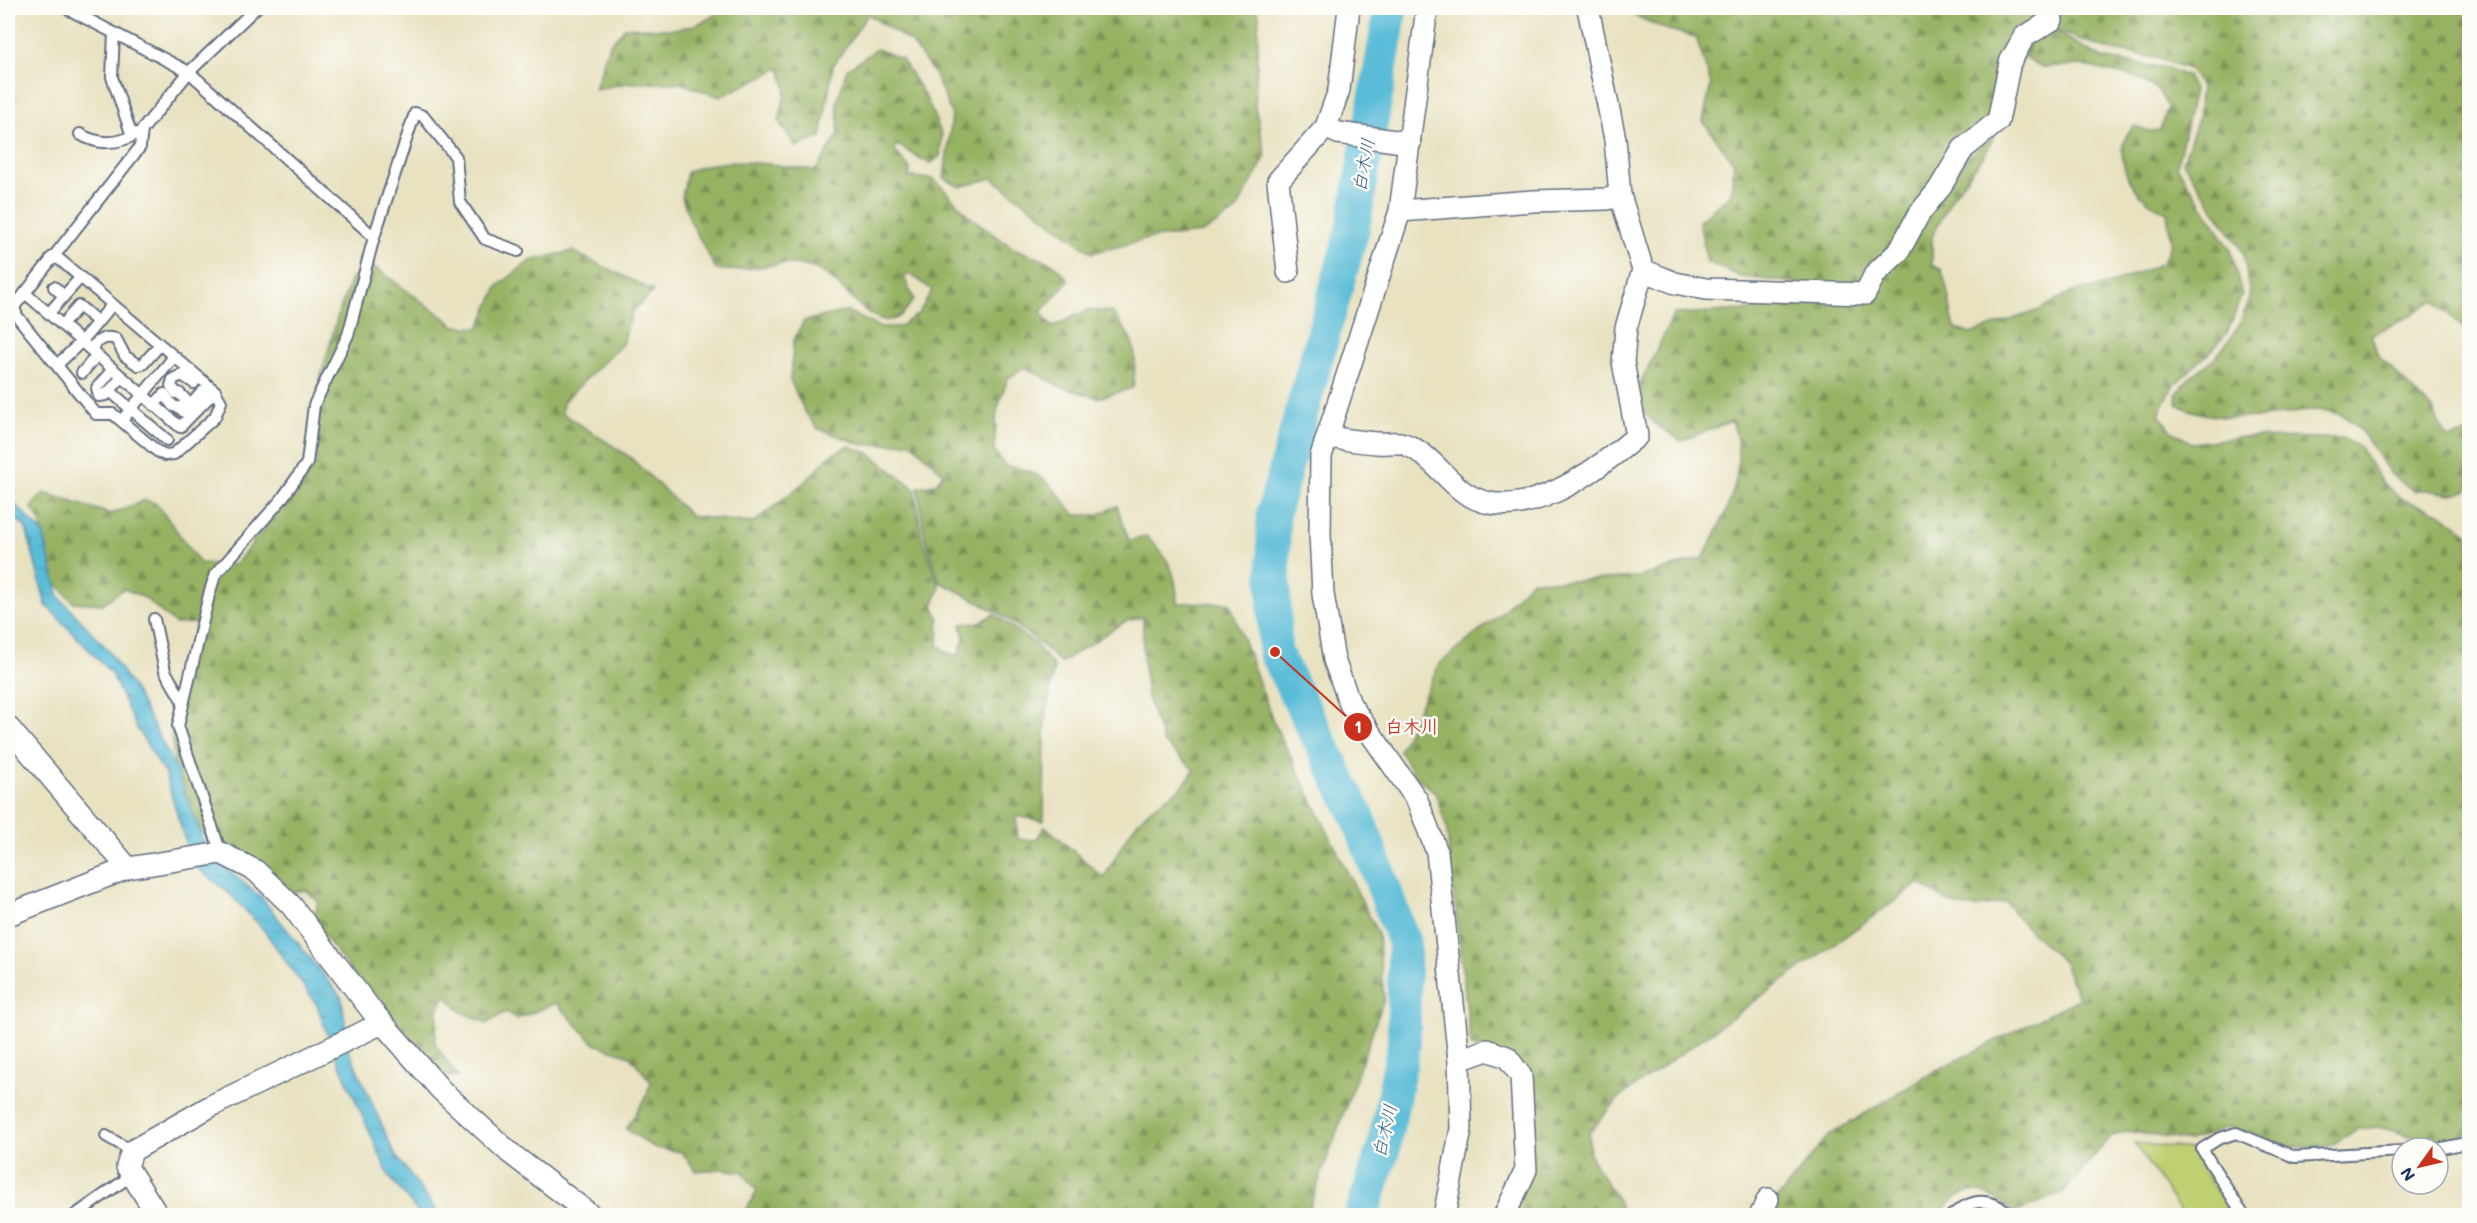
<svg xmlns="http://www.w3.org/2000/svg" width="2477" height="1223" font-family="Mali,'Klee One',sans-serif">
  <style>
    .grass { fill: #bfd072; stroke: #6d8068; stroke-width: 1.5 }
    .forest { fill: url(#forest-firs); stroke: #597061; stroke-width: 1.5 }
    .water { fill: url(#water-ripples); stroke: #3a769b; stroke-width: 1.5 }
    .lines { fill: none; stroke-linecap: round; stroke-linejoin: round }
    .river { stroke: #5abcd8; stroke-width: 34 }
    .lane-casing { stroke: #636e81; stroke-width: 14 }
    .street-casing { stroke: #636e81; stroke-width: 24 }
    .lane { stroke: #fff; stroke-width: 10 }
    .street { stroke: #fff; stroke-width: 21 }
    .labels { text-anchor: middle; stroke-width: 5; stroke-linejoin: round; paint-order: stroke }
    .water-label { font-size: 18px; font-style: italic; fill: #2e5983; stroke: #fdfcf7 }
    .leader { fill: none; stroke: #c8321e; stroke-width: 2 }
    .callout-dot { fill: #c8321e; stroke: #fdfcf7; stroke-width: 2 }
    .mark-label { font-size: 18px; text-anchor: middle; font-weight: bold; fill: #fff }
    .callout-label { font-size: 18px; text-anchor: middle; font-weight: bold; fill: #c8321e; stroke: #fdfcf7; stroke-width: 5; stroke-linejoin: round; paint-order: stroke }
  </style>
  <defs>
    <pattern id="forest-firs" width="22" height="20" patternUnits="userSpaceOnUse" patternTransform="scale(1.5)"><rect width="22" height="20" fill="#97b264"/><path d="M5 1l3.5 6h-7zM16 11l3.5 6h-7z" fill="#7a9156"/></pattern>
    <pattern id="water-ripples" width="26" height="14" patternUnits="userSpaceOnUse" patternTransform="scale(1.5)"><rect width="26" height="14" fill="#5abcd8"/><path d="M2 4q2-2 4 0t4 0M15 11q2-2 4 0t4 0" fill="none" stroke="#4a99b2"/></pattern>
  </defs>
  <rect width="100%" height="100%" fill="#fdfcf7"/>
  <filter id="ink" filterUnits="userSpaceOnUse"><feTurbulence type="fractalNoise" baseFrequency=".0167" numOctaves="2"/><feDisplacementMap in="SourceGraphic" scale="12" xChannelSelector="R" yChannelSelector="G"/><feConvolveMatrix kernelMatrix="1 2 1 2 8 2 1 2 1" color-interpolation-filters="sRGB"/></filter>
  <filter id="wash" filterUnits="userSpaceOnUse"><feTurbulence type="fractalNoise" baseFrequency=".008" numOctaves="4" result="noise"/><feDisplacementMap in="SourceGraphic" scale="24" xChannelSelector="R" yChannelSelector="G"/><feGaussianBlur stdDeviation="1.35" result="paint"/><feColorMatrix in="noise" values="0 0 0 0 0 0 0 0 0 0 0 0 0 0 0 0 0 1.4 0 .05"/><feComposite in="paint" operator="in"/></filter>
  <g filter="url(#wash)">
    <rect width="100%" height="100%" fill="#e8e2c1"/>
    <!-- grass -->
    <polygon class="grass" points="2134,1143 2190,1149 2232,1215 2183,1215"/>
    <!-- forest -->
    <g class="forest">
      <path d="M722,8h532l5,6 -4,93 11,49 -30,55 -34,22 -50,5 -60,15 -100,-75 -32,9 -16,-9 8,-63 -17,-40 -23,-32 -44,-29 -35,52 -12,71 -25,10 -17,-25 7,-33 -6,-21 -60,29 -39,-14h-52l-34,6 14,-44 17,-18c36,2 69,8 96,-19z"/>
      <path d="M1628,8h841v325l-36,-33 -21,15 -41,20 7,20 54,54 15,29 22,-4v55c-17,12 -35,-3 -54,2 -6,-4 -14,-8 -20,-13 -19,-18 -27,-47 -50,-61 -21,-13 -49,-4 -73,-1 -29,3 -69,3 -95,-12l-1,-9 13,-17 26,-20 15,-19 9,-14 11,-26 -6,-45 -61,-92 15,-43 3,-33 -12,-17 -29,-10 -56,-11 -55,-20 55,31 64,9 19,8 7,14 -17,76 54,84 11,45 -15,38 -15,17 -39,36 -14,28 12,17 21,12 50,-6 100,1 18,9 20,33 21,19 39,14 29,21 1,597 -11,8 -35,1 -45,-13 -21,2 -28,17 -38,1 -62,-20 -41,14 -63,-10 -16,6 -46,55 -49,21c-30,-25 -50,-33 -76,2h-171l6,-12 54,-67 107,-65 144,-72 -15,-36 -41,-39 -17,-22c-44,10 -50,7 -86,-19l-301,215 -30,35 1,23 29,46 3,13h-113l18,-31 -3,-112 -53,-26 -25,-221 -11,-33 -19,-15 -17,-26 40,-87 59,-48 34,-36 38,1 69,-4 64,-19c23,-43 47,-88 29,-137l-51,20 -23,-15 -24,-22 2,-12 38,-78 92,-5 12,-13 90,1 88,-127 41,-40 -12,24 -32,42 -21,41v28l9,4c8,19 8,39 14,59l15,6 69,-24 30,-17 41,-9 53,-21 8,-20 -4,-31c-7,-4 -15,-7 -21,-12 -21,-17 -35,-55 -11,-74l14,5 11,-1 8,-23 -11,-18 -22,-12 -55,-12 -37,2 -17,-8 4,-15 -37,78 -130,168 -122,-13 -34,-15 -8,-41 32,-27 3,-31 -31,-42 8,-37 -15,-47 -31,-8 -36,-16z"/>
      <path d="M877,49l25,10 25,41 15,35 -2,21 -10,8 -34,-20 -1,7 15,18 -1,8 25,2 35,37 44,32 40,16 16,16 -28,32 11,15 35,-17 25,2c25,32 25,36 21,76l-35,10 -39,-12 -34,-19 -17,11 -11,32 -3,40 11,16c39,4 47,20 70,49h22l20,-9 12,35 17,-5c22,21 31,35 31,67h53l43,118 105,213 6,65 -77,216 -159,1 -18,-5 -2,5 -385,-1 14,-24 -14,-19 -21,-3 -26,2 -14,-19 -27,-4 -29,-19 19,-30 6,-17 -21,-26 -35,-12 -39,-41 -39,16 -11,-7 -19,11 -25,-11 -17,-17 -7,15 -3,34 23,33h-15l-54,-54 -75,-102 4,-20 -12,-11 -18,3 -64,-48 -25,-15 -24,-61 -4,-45 25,-101 -21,1 -30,-26 -21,-9 -22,15 -29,-2 -22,-25 -11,-57 -9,-13 13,-14 67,21 34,-14 12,4 43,59 35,2 81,-101 3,-80 19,-69 13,-36 23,-12 82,59 23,2 19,-42 32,-25 42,-10 82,40 -22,21 -9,31 -60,59 -1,11 68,44 61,59 62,7 53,-42 23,-25 19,-10 21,7 46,36 6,45 19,53 -7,19 6,12 -1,27 10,8 10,3 6,-17 -3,-15 19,-2 14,-8 40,29 20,23 -9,58 -1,97 -28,-5 2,23 18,1 9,-14 59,52c13,-25 26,-52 48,-70 20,-16 28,-14 42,-38l-31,-28 -16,-45 -4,-39v-41l-17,4 -66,42c-38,-40 -72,-57 -120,-81l-16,-48 -6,-47 18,-3 7,-11 -31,-30 -49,2 -46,-17 -12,-16 -15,-32 4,-40 10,-19 43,-10 32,16h20l20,-14 13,-23 -22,-16 -6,3 10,22c-7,10 -14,22 -28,21 -24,-2 -46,-40 -66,-49 -38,-18 -68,4 -104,-2l-25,-46 -9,-26 5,-25c39,-19 87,-6 129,-2l23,-36 -2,-32 10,-33z"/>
    </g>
    <!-- water -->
    <polygon class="water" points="8,497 43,533 59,597 108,650 136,693 173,763 205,844 225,868 261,897 342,998 348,1048 394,1153 440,1215 420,1215 389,1176 331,1045 317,1005 263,929 230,894 195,866 188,850 165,774 136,727 111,673 46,605 26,528 8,511"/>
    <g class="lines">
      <!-- river -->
      <polyline class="river" points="1361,1216 1383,1150 1404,1044 1404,943 1358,817 1275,652 1273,514 1353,228 1391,8"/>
    </g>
  </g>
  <g filter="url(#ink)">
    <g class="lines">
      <!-- lane casing -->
      <g class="lane-casing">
        <g id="lane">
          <polyline points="66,8 189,72 374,237"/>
          <polyline points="114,33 112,77 132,136"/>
          <path d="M80,134c17,11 39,11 57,-1"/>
          <polyline points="51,258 59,259 215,391 221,402 215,417 174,454 165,455 157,451 113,414 96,414 17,316 14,307 140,147 142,130 189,72 256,8"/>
          <polyline points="54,287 64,296"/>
          <polyline points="25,293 180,427 215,391"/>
          <polyline points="49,313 80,278"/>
          <polyline points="62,325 79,306 97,321"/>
          <path d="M90,349c8,-8 14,-14 26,-10l9,17 13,9 5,-1 16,-18"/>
          <polyline points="57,365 81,342 112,305"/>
          <polyline points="113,369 97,388 99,396 106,395 122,377"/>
          <polyline points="82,373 97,355"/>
          <polyline points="110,391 167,440"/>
          <polyline points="176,393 171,386 173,379 182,375 194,383"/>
          <polyline points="179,393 185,399 185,404 180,408 184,412 202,392 208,398"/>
          <polyline points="154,405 164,394 173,406 180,408"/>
          <polyline points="122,420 173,358"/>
          <polyline points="154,619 165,671 183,702"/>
          <polyline points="221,853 178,726 209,595 215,575 281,500 307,463 314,405 348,335 374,237 415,113 423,116 456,157 460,202 485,239 518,251"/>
          <polyline points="106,1136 132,1151"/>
          <polyline points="2438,1149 2470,1142"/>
          <polyline points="74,1216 132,1175"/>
          <path d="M1951,1216c25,-21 38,-17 64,0"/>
          <polyline points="2244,1216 2202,1149 2218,1139 2236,1133 2295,1157 2402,1151"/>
        </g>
      </g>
      <!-- street casing -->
      <g class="street-casing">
        <g id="street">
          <polyline points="1427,8 1400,211 1321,456 1320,534 1323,594 1334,660 1350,704 1417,800 1437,852 1459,1060 1461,1129 1444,1216"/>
          <polyline points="1326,127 1338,133 1410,143"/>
          <polyline points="1400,211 1533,201 1607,199 1620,195"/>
          <polyline points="1643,270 1675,283 1706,289 1865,294 1875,274 1899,251 1919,214 1939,189 1963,149 1998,121 2010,62 2024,37 2052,20"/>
          <polyline points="1288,272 1278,181 1326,127 1339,90 1349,8"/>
          <path d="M1327,437c16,2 33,5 50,6 7,1 16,-1 23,0 25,5 45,36 65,50 55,36 131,-22 172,-57l-14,-74 3,-34 17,-58 -23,-75 -5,-56 -27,-131"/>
          <polyline points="8,727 128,868"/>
          <polyline points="8,915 128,868 221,853 256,871 291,905 372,1011 441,1090 510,1153 592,1216"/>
          <polyline points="1459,1060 1487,1050 1507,1057 1521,1076 1526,1170 1504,1216"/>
          <polyline points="158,1216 127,1167 132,1151 211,1106 382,1023"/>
          <polyline points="1760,1216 1768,1199"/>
        </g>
      </g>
      <!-- lane -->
      <use href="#lane" class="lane"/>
      <!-- street -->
      <use href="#street" class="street"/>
    </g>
  </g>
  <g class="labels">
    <!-- water labels -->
    <g class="water-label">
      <text transform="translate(1364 165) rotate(-80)" y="6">白木川</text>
      <text transform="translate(1385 1131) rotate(-77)" y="6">白木川</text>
    </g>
  </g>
  <!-- callouts -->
  <path class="leader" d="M1275 652L1358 727"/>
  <g class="callout-dot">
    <circle cx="1275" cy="652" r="6"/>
    <circle cx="1358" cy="727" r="15"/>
  </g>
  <g class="mark-label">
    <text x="1358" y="733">1</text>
  </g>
  <g class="callout-label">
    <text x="1412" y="733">白木川</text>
  </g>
  <!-- margin -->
  <rect width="2477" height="1223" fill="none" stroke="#fdfcf7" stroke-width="30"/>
  <!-- north arrow -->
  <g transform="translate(2420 1166) rotate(236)"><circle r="28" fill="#fdfcf7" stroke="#a3aaba" stroke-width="1.5"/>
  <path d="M0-4.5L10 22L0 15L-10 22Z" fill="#c8321e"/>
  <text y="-9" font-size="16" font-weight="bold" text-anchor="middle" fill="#1b2f5e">N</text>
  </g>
</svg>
